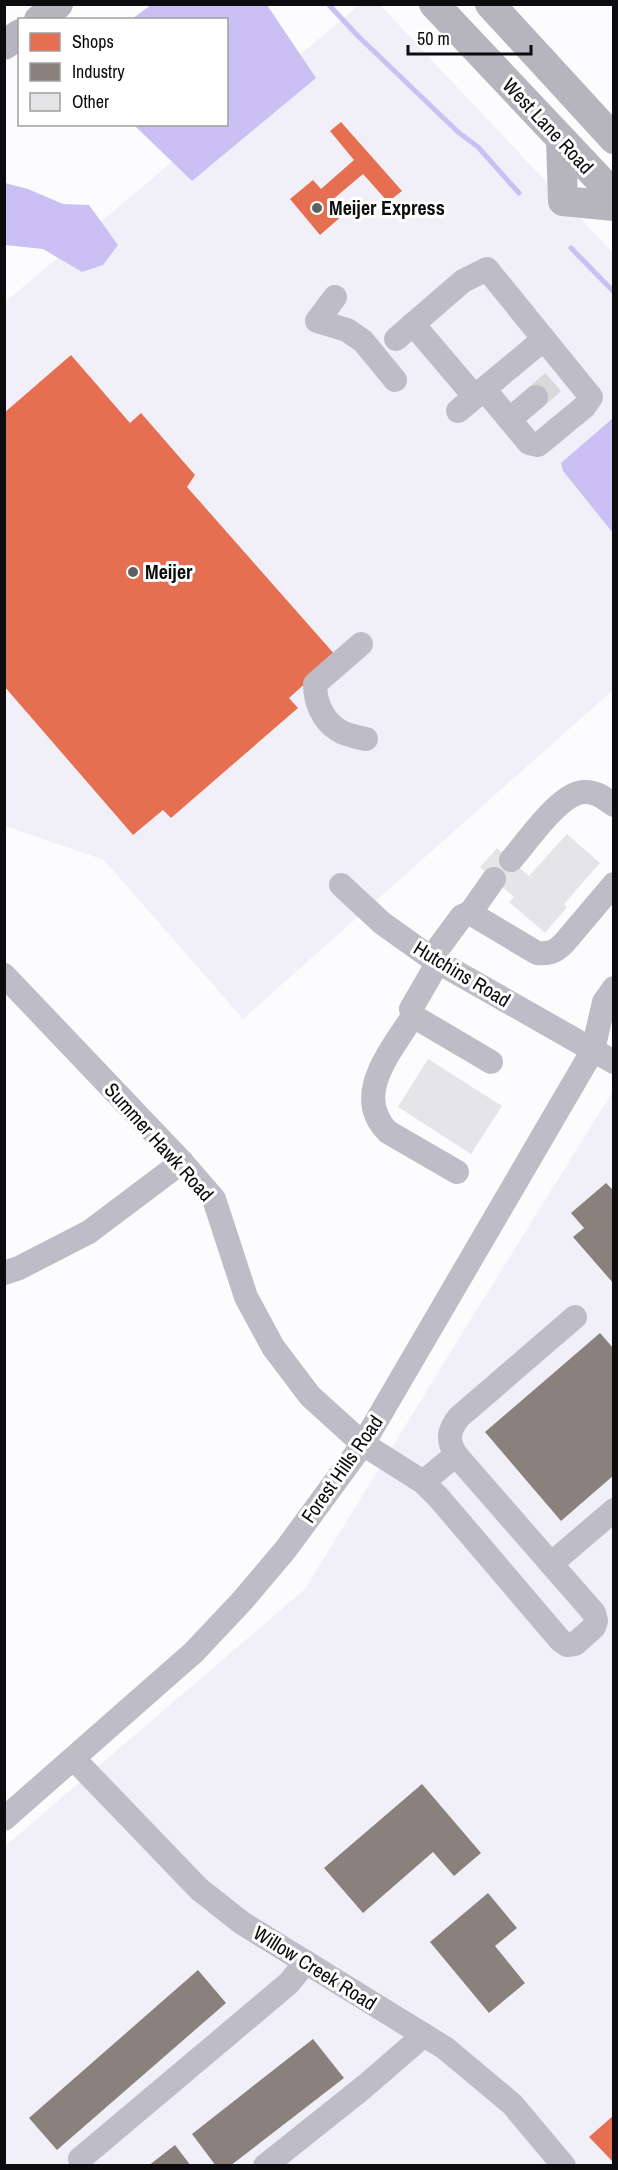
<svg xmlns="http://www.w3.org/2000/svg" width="618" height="2170" font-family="'Archivo Narrow',sans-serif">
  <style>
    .built { fill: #f1f0f9 }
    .water { fill: #cac0f4 }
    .shops { fill: #e76f51 }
    .industry { fill: #8a817c }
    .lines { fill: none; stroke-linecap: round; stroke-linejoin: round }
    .stream { stroke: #cac0f4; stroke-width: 5 }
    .building { fill: #e5e5e7 }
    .minor-tunnel { stroke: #d8d8da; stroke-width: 24; stroke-dasharray: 24 12; stroke-linecap: butt }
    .minor { stroke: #bebcc6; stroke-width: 24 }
    .major { stroke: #b6b5be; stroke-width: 30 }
    .poi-dot { fill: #606062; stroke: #fff; stroke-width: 2 }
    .labels { text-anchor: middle; stroke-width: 6; stroke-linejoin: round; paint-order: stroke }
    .street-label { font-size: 20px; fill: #0c0c0e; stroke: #fff }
    .poi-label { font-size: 20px; font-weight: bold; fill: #0c0c0e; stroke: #fff; text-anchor: start }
  </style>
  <rect width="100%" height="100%" fill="#fcfcfe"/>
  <!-- built -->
  <g class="built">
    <polygon points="359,5 380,5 613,253 613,690 243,1019 104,860 5,826 5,302 216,125 226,124 227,116"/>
    <polygon points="613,1091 613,2165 5,2165 4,1847 305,1589 469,1322"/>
  </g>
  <!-- water -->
  <g class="water">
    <polygon points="151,5 267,5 316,78 192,181 134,125 226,124 226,20 132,19"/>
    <polygon points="5,183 28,189 63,204 89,205 118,245 103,265 82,272 43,249 5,245"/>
    <polygon points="613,418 613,533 563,471 561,463"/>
  </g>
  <!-- shops -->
  <g class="shops">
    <polygon points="341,122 402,191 388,202 363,174 331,201 343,215 320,235 290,199 313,180 321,189 354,160 330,131"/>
    <polygon points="71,355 130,423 141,413 195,475 187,487 336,656 289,698 298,708 171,818 163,810 133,835 4,686 4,413"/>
    <polygon points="614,2115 614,2163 589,2137"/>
  </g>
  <!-- industry -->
  <g class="industry">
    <polygon points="606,1183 614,1191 614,1284 573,1237 584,1228 571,1213"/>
    <polygon points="600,1333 614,1349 614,1475 561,1521 485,1432"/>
    <polygon points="422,1784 481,1853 454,1876 433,1852 363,1913 324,1868"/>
    <polygon points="488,1893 517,1928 495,1946 525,1983 489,2013 430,1942"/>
    <polygon points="198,1970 226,2003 57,2150 29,2118"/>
    <polygon points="313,2039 344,2078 230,2166 216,2166 192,2134"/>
    <polygon points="175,2145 191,2166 148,2166"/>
  </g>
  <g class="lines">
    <!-- stream -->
    <g class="stream">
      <polyline points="328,4 359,37 458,132 478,147 519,193"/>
      <polyline points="571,248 614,292"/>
    </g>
  </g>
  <!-- building -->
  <g class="building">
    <polygon points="567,834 600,863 564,904 567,907 545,933 509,902 514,897 480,867 497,848 529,876"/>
    <polygon points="428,1059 502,1106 471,1154 398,1107"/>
  </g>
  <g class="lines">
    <!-- minor-tunnel -->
    <polyline class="minor-tunnel" points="536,397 553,382"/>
    <!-- minor -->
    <g class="minor">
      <polyline points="335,297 317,321 347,330 363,341 395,380"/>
      <polyline points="413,324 475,397"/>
      <polyline points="396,339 463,281 487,269 591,397 584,407 538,445 529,443 484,389 458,411"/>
      <polyline points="484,389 544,339"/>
      <polyline points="510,419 536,397"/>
      <path d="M361,644l-46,40c0,17 7,36 23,46 7,5 19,7 28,9"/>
      <path d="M511,860c16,-18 48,-66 72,-68 13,-1 21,6 31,13"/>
      <polyline points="341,885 382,923 431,958 614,1062"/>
      <polyline points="470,913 494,879"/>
      <path d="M431,958l31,-42 8,-3 67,40c13,1 18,-1 27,-10l50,-59"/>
      <polyline points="438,962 411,1009 413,1016 491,1062"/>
      <polyline points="4,975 182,1162 214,1199 246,1297 273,1347 310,1396 363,1444 423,1482 439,1498 560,1640 567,1645 575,1644 594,1627 596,1621 594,1613 456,1455"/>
      <path d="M413,1016c-21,34 -62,79 -25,116l69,40"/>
      <polyline points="4,1273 19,1268 89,1232 182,1162"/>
      <path d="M423,1482l33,-27c-9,-15 -8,-24 3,-38l116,-100"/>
      <polyline points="551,1564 614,1510"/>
      <polyline points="74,1759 199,1889 242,1923 445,2048 512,2104 564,2166"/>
      <polyline points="4,1819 194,1652 242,1601 286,1549 363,1444 593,1050 604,1002 614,988"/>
      <polyline points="80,2159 289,1983 306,1962"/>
      <polyline points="265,2166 364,2087 424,2035"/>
    </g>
    <!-- major -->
    <g class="major">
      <polyline points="434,4 614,195"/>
      <polyline points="490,4 614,139"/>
      <polyline points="39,20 58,4"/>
      <polyline points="4,45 20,34"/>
      <polyline points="561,139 563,201 614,206"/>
    </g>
  </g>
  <!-- markers -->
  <g class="poi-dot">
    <circle cx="317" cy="208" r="6"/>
    <circle cx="133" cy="572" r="6"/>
  </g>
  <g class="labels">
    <!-- street labels -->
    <g class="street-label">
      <text transform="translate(548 126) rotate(47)" y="7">West Lane Road</text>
      <text transform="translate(462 974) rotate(31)" y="7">Hutchins Road</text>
      <text transform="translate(159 1142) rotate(48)" y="7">Summer Hawk Road</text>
      <text transform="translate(342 1469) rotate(-55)" y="7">Forest Hills Road</text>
      <text transform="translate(315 1968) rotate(32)" y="7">Willow Creek Road</text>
    </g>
    <!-- poi labels -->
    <g class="poi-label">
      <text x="329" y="215">Meijer Express</text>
      <text x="145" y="579">Meijer</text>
    </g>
  </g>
  <!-- border -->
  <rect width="618" height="2170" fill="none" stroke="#0c0c0e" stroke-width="12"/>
  <!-- legend -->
  <rect x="18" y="18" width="210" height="108" fill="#ffffff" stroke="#9e9e9f" stroke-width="1.5"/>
  <rect x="30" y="33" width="30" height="18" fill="#e76f51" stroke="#9e9e9f" stroke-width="1.5"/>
  <text x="72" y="48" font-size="18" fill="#0c0c0e">Shops</text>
  <rect x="30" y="63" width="30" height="18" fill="#8a817c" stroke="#9e9e9f" stroke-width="1.5"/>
  <text x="72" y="78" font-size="18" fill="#0c0c0e">Industry</text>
  <rect x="30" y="93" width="30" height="18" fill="#e5e5e7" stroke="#9e9e9f" stroke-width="1.5"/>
  <text x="72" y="108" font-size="18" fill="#0c0c0e">Other</text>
  <!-- scale -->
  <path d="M408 45v9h123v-9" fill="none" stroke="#0c0c0e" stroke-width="3"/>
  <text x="417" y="45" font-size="18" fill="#0c0c0e" stroke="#ffffff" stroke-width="4.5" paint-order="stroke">50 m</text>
</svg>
